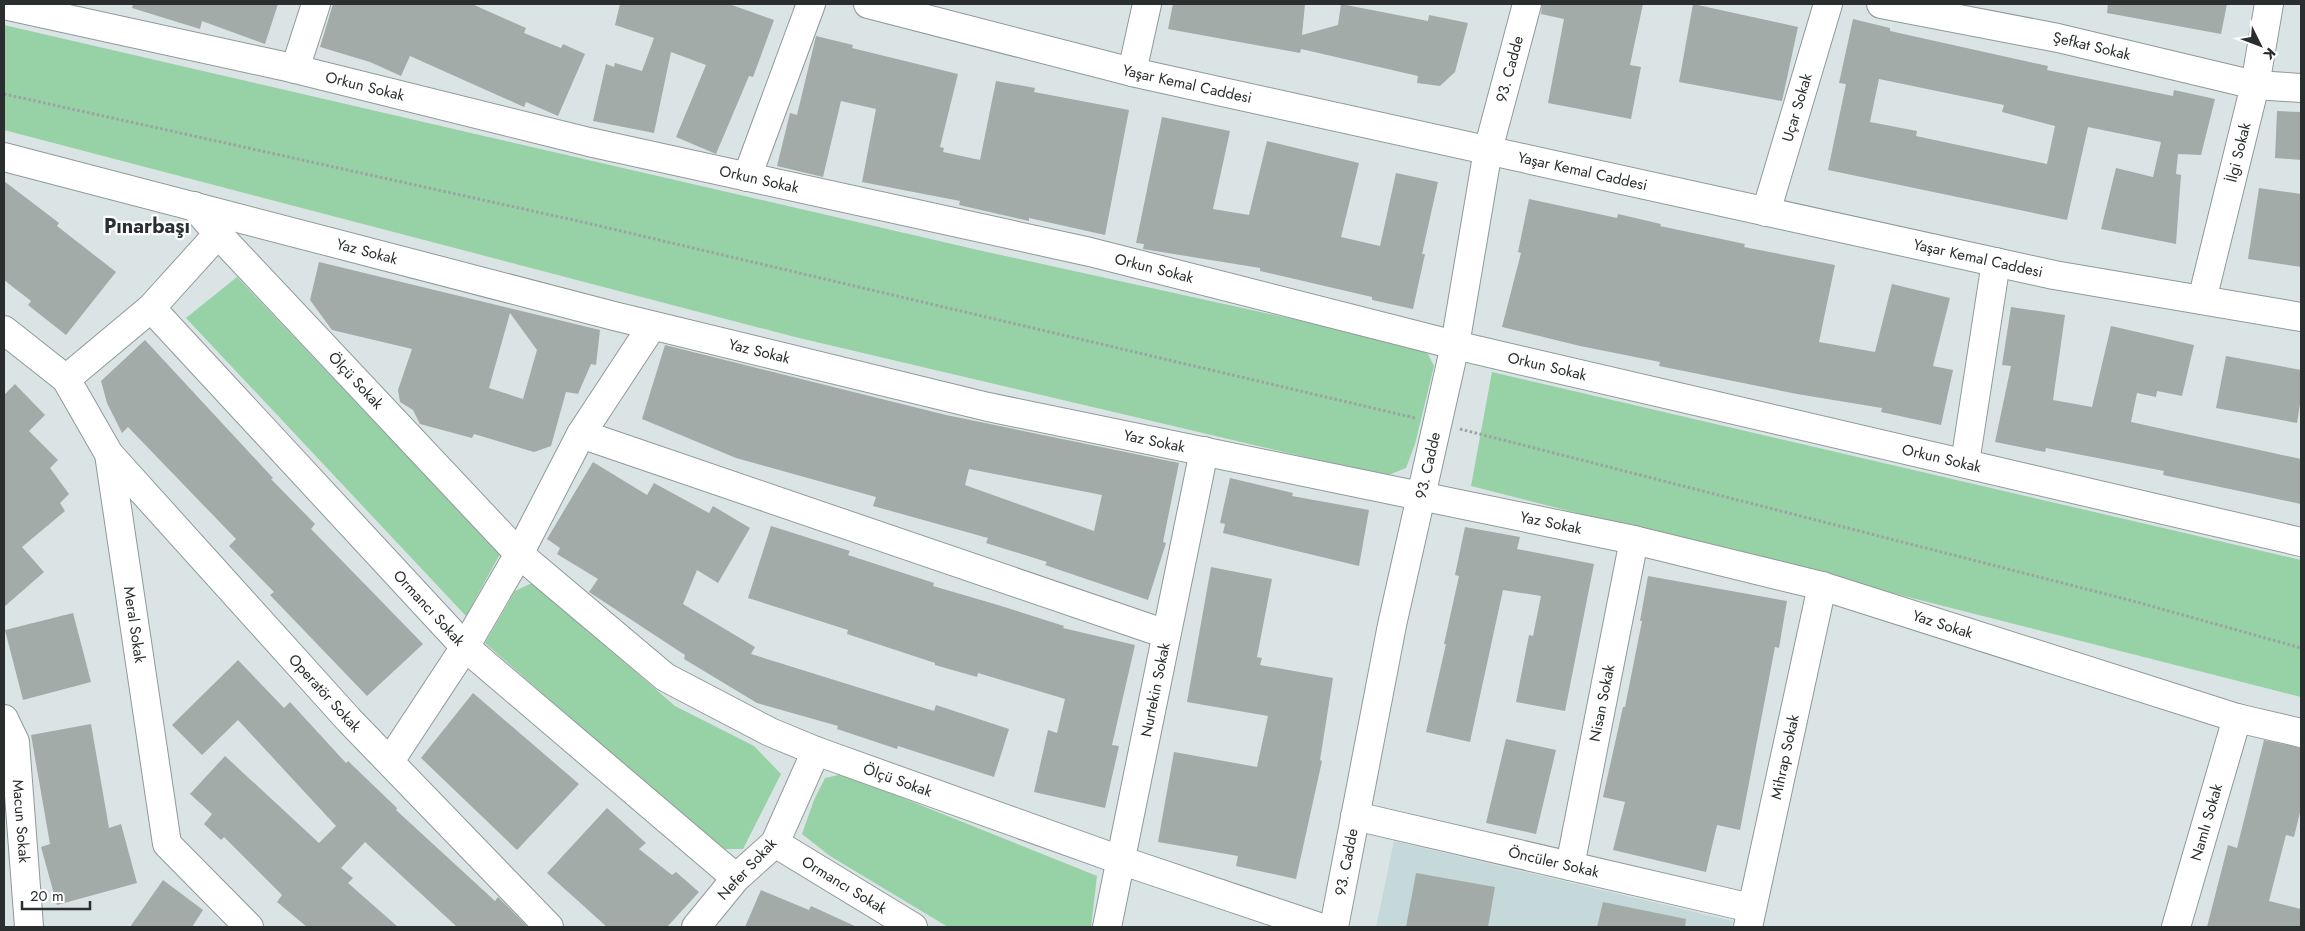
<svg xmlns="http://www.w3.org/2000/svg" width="2305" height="931" font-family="Jost,sans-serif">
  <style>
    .built { fill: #c6d9da }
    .green { fill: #97d1a6 }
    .building { fill: #a2aba8; fill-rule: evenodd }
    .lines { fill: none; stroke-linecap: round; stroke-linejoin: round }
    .minor-casing { stroke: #90999a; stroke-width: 30 }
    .major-casing { stroke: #90999a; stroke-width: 30 }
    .path { stroke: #9ba3a3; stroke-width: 3; stroke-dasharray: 2.5 2.5; stroke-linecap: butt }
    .minor { stroke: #fff; stroke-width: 28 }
    .major { stroke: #fff; stroke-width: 28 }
    .labels { text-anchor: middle; stroke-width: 4.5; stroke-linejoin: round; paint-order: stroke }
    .street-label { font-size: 15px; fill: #2a2e2e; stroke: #fff }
    .district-label { font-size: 20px; font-weight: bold; fill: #283031; stroke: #fff }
  </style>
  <rect width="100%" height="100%" fill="#dae4e5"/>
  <!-- built -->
  <polygon class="built" points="1394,841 1733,921 1731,927 1376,927"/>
  <!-- green -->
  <g class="green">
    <polygon points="4,25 978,250 1425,348 1434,366 1415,444 1406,468 1386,476 795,337 4,130"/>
    <polygon points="237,277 500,554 466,616 186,318"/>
    <polygon points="1492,372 2301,560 2301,697 1471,486"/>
    <polygon points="532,583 675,706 754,746 781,774 743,849 720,849 485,643 515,591"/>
    <polygon points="843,774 1097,876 1091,927 948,927 830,856 802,834 814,800 825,778"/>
  </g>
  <!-- building -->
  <g class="building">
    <polygon points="133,4 278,4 265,44 202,21 200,29 132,8"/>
    <polygon points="333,4 472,4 526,28 524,33 561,48 563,44 585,54 558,116 526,102 524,107 410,56 401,76 370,62 320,47"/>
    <polygon points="620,4 729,4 774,20 753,77 749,76 716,154 676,137 706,65 671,52 654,133 593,121 606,64 614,67 615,63 642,71 654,38 615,25"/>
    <polygon points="1173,4 1305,4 1302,35 1338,25 1341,4 1428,21 1429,15 1468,23 1455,72 1440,86 1417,83 1418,76 1301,49 1300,53 1168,29"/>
    <polygon points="1542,4 1643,4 1630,65 1641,67 1631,119 1548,103 1564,19 1541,14"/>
    <polygon points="1693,4 1798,27 1782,101 1679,82"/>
    <polygon points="2108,4 2227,4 2221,34 2107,13"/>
    <path d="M1853,19l37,9v3l158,35 -1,4 126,26 1,-6 41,9 -14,56 -23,-1 -2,20 5,1 -5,69 -75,-15 15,-61 37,9 8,-35 -73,-15 -21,93 -239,-50 18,-86 -7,-1zM1879,79l125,26 -2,7 53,14 -8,38 -131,-28 1,-5 -47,-9z"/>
    <polygon points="816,36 853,45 852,48 958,74 940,147 944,148 943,152 980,160 996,81 1035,88 1034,92 1129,110 1105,235 1029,218 1029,221 959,205 960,201 862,182 876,109 841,101 823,177 777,166 790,113 797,115"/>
    <polygon points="2277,111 2301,112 2301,160 2275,158"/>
    <polygon points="1162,117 1230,131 1213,209 1249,215 1267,141 1359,163 1341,237 1380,246 1396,173 1438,182 1422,254 1425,254 1413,309 1372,300 1372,297 1260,271 1260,268 1143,249 1144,244 1136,243"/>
    <polygon points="4,181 59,223 57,226 116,272 66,335 28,305 31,301 4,280"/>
    <polygon points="2259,188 2301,194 2301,267 2248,259"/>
    <polygon points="1529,199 1617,218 1618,214 1661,224 1660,226 1745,244 1744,247 1835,265 1819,342 1875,352 1892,284 1950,298 1933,366 1953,370 1941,425 1881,412 1882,408 1797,394 1659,366 1660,362 1580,346 1502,327 1521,253 1518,252"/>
    <path d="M319,262l281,68 -4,35 -5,-1 -13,30 -12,-2 -15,54 -17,6 -60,-18 -2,4 -52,-14 -7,-14 -13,-8 -2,-12 14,-41 -80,-19 -22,-30zM510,313l27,37 -14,49 -34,-11z"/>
    <polygon points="2011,307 2065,315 2053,400 2092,407 2111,326 2194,345 2182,396 2157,391 2156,397 2137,393 2131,422 2301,459 2301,504 2163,475 2164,471 2046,448 2045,452 1995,442 2011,366 2002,365"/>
    <polygon points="145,340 273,478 271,479 315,524 311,529 423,644 367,696 270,595 274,592 229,546 236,539 128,427 122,433 107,403 101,381"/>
    <path d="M665,345l281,70 233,48 -16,79 3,1 -18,57 -103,-35 2,-3 -61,-19 2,-5 -115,-32 3,-9 -140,-39 -94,-39zM969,469l133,26 -8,36 -129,-46z"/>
    <polygon points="2226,356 2301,370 2301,398 2297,423 2216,408"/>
    <polygon points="15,384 45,415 29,431 58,460 50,468 69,494 60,503 65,511 22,547 44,572 4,607 4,395"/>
    <polygon points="593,462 647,495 654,483 709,513 713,506 750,528 718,583 697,570 683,604 755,647 751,654 934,711 936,705 1009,729 994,777 898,746 897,749 837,729 838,726 757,703 684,659 685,655 589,592 598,579 557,554 560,548 547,539"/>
    <polygon points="1230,478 1293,493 1292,496 1369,510 1359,566 1223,533 1225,524 1220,523"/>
    <polygon points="771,526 850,551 848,555 934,583 933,586 998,605 1064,626 1063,628 1135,645 1112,745 1119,746 1105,808 1034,792 1048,730 1057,733 1065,699 978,673 977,677 935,665 935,663 847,634 848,630 748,598"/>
    <polygon points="1465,527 1520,537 1517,549 1594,564 1565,711 1516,702 1529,635 1533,636 1541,596 1503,590 1470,742 1426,732 1446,644 1444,644 1459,576 1455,575"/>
    <polygon points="1211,567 1272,579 1257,657 1262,658 1260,665 1333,678 1320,760 1322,761 1296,879 1236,866 1238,856 1158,842 1174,752 1257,767 1268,716 1187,702"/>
    <polygon points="1648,576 1787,601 1779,648 1775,647 1740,830 1717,825 1706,872 1613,850 1625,802 1603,797 1623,707 1625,707 1642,621 1640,621"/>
    <polygon points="73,613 91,682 23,700 5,630"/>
    <polygon points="238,660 284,708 290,702 346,763 348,761 397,808 396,810 495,901 498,897 528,927 457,927 365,842 341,868 353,878 348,883 398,927 307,927 277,902 282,895 224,837 221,840 204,824 212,814 190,794 225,756 319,843 336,826 238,720 202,755 172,725"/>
    <polygon points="473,693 579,784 517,850 421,758"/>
    <polygon points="91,724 109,828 121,824 137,883 57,905 41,847 50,844 31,735"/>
    <polygon points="1506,739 1556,750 1536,834 1486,823"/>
    <polygon points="2264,740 2301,748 2301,808 2294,837 2286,835 2269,901 2301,909 2301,927 2207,927 2228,845 2237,848"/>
    <polygon points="607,808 646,843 639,849 672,875 676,872 699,892 667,927 607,927 547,873"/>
    <polygon points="1416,873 1495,887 1488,927 1406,927"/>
    <polygon points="163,880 203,910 192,927 130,927"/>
    <polygon points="761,890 809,910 811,906 857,927 745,927"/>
    <polygon points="1603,902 1686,919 1685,927 1597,927"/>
  </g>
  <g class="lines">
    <!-- minor casing -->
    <g class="minor-casing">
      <g id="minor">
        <path id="s1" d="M868,4l264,68 922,203 247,42"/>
        <path id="s2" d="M1881,4l177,34 197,47 46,3"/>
        <path id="s3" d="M4,5l279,61 306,76 501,110 365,93 846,197"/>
        <polyline points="295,69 316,4"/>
        <polyline points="1132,72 1147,4"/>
        <path id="s4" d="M4,157l610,159 374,91 646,133 188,46 415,132 64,15"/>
        <polyline points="747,177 811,4"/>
        <path id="s5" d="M194,206l24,28 301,320 146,123 105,55 46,19 304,109 199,67"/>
        <path id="s6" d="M1766,212l62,-208"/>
        <path id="s7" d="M2202,300l53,-215 14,-81"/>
        <path id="s8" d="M151,308l314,339 271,231"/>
        <path id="s9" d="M4,330l62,49 43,75 58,390 82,83"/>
        <polyline points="66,379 151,308 218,234"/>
        <polyline points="581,434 1166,634"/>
        <path id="s10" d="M109,454l240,266 200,207"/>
        <polyline points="1965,463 1996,262"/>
        <path id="s11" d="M4,719l11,23 14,185"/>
        <polyline points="390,761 465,647 519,554 581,434 652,326"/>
        <path id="s12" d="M1355,816l396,92"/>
        <path id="s13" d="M775,843l138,84"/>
        <path id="s14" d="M1570,866l64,-326"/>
        <polyline points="696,927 736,878 775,843 816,751"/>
        <path id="s15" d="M1107,927l97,-476"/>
        <path id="s16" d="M1748,927l74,-341"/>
        <path id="s17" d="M2176,927l61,-209"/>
      </g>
    </g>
    <!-- major casing -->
    <g class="major-casing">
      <g id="major">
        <path id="s18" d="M1334,927l58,-302 63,-280 33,-195 39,-146"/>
      </g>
    </g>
    <!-- path -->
    <g class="path">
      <polyline points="4,94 587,223 1415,418"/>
      <polyline points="1460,429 2133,601 2301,648"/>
    </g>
    <!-- minor -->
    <use href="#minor" class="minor"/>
    <!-- major -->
    <use href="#major" class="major"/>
  </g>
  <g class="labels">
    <!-- street labels -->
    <g class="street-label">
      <text dy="5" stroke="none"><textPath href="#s2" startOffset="215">Şefkat Sokak</textPath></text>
      <text dy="5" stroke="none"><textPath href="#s18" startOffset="876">93. Cadde</textPath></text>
      <text dy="5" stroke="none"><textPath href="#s1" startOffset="329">Yaşar Kemal Caddesi</textPath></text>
      <text dy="5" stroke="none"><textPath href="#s3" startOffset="370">Orkun Sokak</textPath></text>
      <text dy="5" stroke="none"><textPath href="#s6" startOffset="109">Uçar Sokak</textPath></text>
      <text dy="5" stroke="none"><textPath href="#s7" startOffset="152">İlgi Sokak</textPath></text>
      <text dy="5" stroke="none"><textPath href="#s1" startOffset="734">Yaşar Kemal Caddesi</textPath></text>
      <text dy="5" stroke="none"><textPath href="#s3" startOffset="775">Orkun Sokak</textPath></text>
      <text dy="5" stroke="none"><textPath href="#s4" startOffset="375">Yaz Sokak</textPath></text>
      <text dy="5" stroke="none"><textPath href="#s1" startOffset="1139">Yaşar Kemal Caddesi</textPath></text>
      <text dy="5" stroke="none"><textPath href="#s3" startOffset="1180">Orkun Sokak</textPath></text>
      <text dy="5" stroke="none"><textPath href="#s4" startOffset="780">Yaz Sokak</textPath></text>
      <text dy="5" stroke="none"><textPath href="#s3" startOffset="1585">Orkun Sokak</textPath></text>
      <text dy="5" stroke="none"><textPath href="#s5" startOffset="238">Ölçü Sokak</textPath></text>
      <text dy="5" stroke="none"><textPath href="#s4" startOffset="1185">Yaz Sokak</textPath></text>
      <text dy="5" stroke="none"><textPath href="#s3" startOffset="1990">Orkun Sokak</textPath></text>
      <text dy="5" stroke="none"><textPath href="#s18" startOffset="471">93. Cadde</textPath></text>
      <text dy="5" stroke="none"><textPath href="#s4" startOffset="1590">Yaz Sokak</textPath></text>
      <text dy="5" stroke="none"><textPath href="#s8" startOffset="409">Ormancı Sokak</textPath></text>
      <text dy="5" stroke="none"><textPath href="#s4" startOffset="1995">Yaz Sokak</textPath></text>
      <text dy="5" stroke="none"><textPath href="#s9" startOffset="338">Meral Sokak</textPath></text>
      <text dy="5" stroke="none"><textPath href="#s15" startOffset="242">Nurtekin Sokak</textPath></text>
      <text dy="5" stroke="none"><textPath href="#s10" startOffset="322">Operatör Sokak</textPath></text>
      <text dy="5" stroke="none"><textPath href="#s14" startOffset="166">Nisan Sokak</textPath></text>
      <text dy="5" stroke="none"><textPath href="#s16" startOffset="174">Mihrap Sokak</textPath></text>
      <text dy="5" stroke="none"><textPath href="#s5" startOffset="922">Ölçü Sokak</textPath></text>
      <text dy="5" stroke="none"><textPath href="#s11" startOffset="105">Macun Sokak</textPath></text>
      <text dy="5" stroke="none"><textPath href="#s17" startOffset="109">Namlı Sokak</textPath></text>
      <text dy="5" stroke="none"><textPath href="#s18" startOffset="66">93. Cadde</textPath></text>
      <text dy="5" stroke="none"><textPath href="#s12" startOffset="204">Öncüler Sokak</textPath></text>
      <text transform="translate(747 869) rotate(-47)" y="5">Nefer Sokak</text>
      <text dy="5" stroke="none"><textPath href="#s13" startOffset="81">Ormancı Sokak</textPath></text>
    </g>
    <!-- district labels -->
    <g class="district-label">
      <text x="147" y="233">Pınarbaşı</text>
    </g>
  </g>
  <!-- border -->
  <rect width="2305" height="931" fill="none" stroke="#2a2e2e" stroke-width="10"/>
  <!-- north arrow -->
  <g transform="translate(2260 45) rotate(132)" stroke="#ffffff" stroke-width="4" paint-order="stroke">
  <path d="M0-4L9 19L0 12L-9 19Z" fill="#2a2e2e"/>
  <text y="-8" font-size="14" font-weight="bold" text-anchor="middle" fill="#2a2e2e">K</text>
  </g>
  <!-- scale -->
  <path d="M22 901v8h68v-8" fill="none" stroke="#2a2e2e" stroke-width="2.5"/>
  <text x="30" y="901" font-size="15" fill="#2a2e2e" stroke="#ffffff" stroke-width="4" paint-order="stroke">20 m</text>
</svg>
